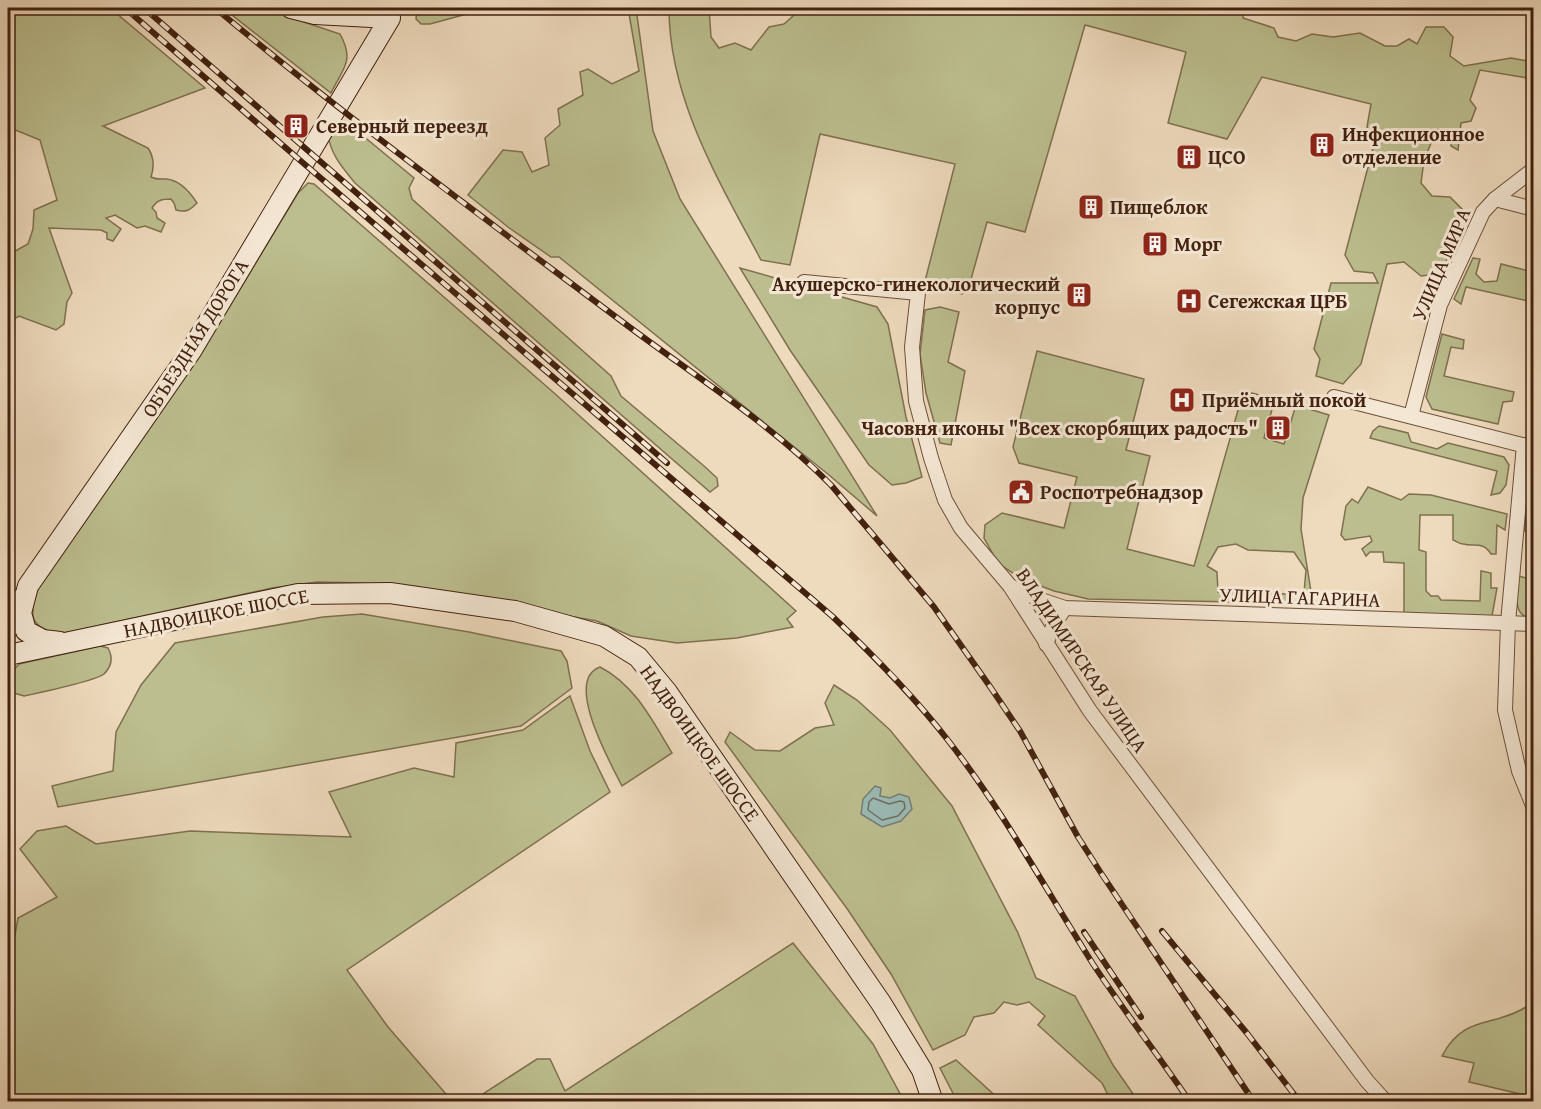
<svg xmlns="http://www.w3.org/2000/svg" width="1541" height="1109" font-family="'Gentium Book Plus',serif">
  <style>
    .green { fill: #bcbe8f; stroke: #7f704f; stroke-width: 1.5 }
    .water { fill: #9abab5; stroke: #777d73; stroke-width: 1.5 }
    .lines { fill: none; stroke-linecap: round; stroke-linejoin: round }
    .shore { stroke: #6e6e62; stroke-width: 1.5 }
    .street-casing { stroke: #6d4f3a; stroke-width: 16 }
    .secondary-casing { stroke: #42210f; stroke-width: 22 }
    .street { stroke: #f4e7d4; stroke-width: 14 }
    .secondary { stroke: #f4e7d4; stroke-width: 20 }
    .rail-casing { stroke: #42210f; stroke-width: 6 }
    .rail { stroke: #f4e7d4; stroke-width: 4; stroke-dasharray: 11; stroke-linecap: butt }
    .labels { text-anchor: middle; stroke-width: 6; stroke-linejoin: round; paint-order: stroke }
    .poi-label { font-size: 20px; font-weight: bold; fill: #42210f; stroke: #f4e7d4; text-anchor: start }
    .street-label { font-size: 20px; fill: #42210f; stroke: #f4e7d4 }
  </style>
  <rect width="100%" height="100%" fill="#eedabd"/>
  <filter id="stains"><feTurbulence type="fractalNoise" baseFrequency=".00333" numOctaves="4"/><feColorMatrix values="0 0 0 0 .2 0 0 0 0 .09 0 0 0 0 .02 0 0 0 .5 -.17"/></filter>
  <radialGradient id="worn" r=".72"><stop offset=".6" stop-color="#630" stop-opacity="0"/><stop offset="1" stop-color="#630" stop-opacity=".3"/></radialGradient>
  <!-- green -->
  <g class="green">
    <path d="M8,8h102l95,80 -102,38 45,22c6,9 6,20 3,29 6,3 9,2 15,2 14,1 24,13 31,24 -7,7 -11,10 -21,7l-2,-7 -3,-4c-9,0 -14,1 -19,9l4,4 1,6 8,5 -4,9 -16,-6 -8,2 -22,-13 -9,3 15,11 -8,12 -6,-2v-6l-6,-3 -52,-2 23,65 -5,9 -3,22 -8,6 -37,-14 -11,7v-68l20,-11 5,-15 1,-19 23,-10 -17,-60 -32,-13z"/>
    <path d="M223,8h49l23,11 45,15c15,27 3,34 -9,59z"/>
    <polygon points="417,8 489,8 430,24 421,24 416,19"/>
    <polygon points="628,8 636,8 653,131 680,199 877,516 829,475 559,257 551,257 508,227 468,195 503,150 522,152 532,172 549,165 545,138 560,125 558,109 583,95 580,72 588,69 612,84 639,71"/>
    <path d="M669,8h40l2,29 8,11 16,-5 16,7 18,-23 15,-3 18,-16h442l-1,10 31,10 4,9 18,4 16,-7 21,3 27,-4 25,13h12l12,-7 8,5 9,-17h18l9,10 -3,19 14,10 47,-8 22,4v17l-53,-9 -10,30 6,8 -5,13 -10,2 -3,27 -7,-4 1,-16 -15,-1 -13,31 -3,23 11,13 18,1 15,15 -15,32 -6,29 -23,3 -17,-14 -17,2 -26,100 -18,20 -27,-8 4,-17 -6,-10 17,-66h47l-5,-10 -19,-2 -9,-16 29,-111 -7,-17 4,-23 -109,-27 -35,62 -59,-16 18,-71 -101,-27 -60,207 -38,-10 -19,68 -6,4 -38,-9 31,-121 -135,-30 -30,131 -29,-5c-42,-79 -92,-161 -92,-252z"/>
    <path d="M345,121l69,57 -5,10 3,11 199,177 10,20 83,70 13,12 1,8 -8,6 -355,-309c-13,-16 -24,-28 -27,-48l9,-10z"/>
    <path d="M308,183l6,1 239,208 243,219 -9,8 6,8 -56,11 -60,5 -46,-7 -34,-15 -186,-33h-24l-23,-5 -47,-1 -45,6 -212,46c-30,-6 -32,-18 -22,-45l161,-232 99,-164z"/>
    <polygon points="1473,258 1480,259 1476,274 1484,282 1497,281 1501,264 1533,272 1533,302 1466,287 1461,304 1454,299"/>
    <polygon points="740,268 877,307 888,324 906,417 922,477 906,483 892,485 869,465 790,350"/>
    <polygon points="940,307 959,312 948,362 965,371 951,445 940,443 926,393 920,354 925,310"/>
    <polygon points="1442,334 1464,340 1463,349 1451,347 1444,376 1514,392 1512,401 1503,402 1498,424 1432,409 1426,397"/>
    <polygon points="1037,351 1144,379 1126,450 1150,456 1127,549 1194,566 1240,403 1245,396 1252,393 1275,399 1264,438 1284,444 1296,405 1329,415 1303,498 1301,529 1313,604 1303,604 1306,570 1294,552 1248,550 1236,544 1218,547 1207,566 1217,572 1218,592 1291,594 1290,603 1088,599 1054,591 1020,578 998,563 984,538 985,525 1002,513 1064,528 1077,477 1019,463 1013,447"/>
    <polygon points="1379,426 1408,433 1411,442 1437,449 1448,443 1504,457 1509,465 1506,485 1500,493 1491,495 1497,471 1370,438 1373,431"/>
    <polygon points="1533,470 1534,532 1524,531 1531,475"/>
    <path d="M1368,487l33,13 8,-6 22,1 76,19 -2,16 -8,-5 -1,29h-5c-8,-13 -16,-7 -28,-10 -4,0 -7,-3 -10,-4v-25h-33l-1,35 7,2v39l5,5h7l3,4 39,1 1,-30 10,2v15h6l-5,28 -88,1v-54l-20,-1 -1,-10h-13l-4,4 -4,-7 10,-8 -2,-5 -25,4 -4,-5 5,-29 6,-7 6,4z"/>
    <path d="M1519,576l14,4v39c-22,-2 -16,-27 -14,-43z"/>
    <polygon points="362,614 469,632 561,651 567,661 572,688 521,726 58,807 52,786 113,771 116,732 141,685 175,643 323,617"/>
    <path d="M100,646l8,2c5,9 4,18 -4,26 -7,6 -66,19 -80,22l-10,-3 -6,-9 4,-12 7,-8z"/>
    <path d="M600,667c35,18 52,53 72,86l-50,33c-11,-22 -59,-106 -22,-119z"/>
    <polygon points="834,685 857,700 890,730 952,806 1018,933 1036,978 1075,996 1113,1065 1138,1101 1111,1101 1102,1083 1038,1025 1045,1016 1029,1002 1017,1005 1004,1002 994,1013 974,1017 965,1035 933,1050 891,974 848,910 725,742 730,732 755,750 780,751 815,728 834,725 825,703"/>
    <polygon points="570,696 590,751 610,792 347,970 388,1027 452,1101 8,1101 8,959 11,957 18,918 57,897 20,849 37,831 66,826 96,844 190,831 351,837 329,792 414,768 454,777 456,743 523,730"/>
    <polygon points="793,943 873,1044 904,1101 472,1101 537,1059 550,1059 565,1091"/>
    <path d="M1526,1007l7,2v88l-64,-15 5,-19 -32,-7c22,-42 51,-28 84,-49z"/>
    <polygon points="956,1060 1001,1101 957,1101 940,1068"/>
  </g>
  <!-- water -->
  <polygon class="water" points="875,786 881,788 880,796 890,798 899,794 909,797 912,809 901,821 882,827 861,814 863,799"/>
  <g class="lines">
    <!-- shore -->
    <polygon class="shore" points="873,798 889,804 900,801 904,802 905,808 898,816 882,820 868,810 869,802"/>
    <!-- street casing -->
    <g class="street-casing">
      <g id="street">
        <polyline points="1495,199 1534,209"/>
        <polyline points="804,282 918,293 912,347 916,401 931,458 945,500 961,528 1010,586 1090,711 1367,1081 1386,1102"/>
        <polyline points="1334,397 1534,448"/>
        <polyline points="1411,416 1440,305 1483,212 1495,199 1534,169"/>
        <polyline points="1524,445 1508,623 1505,710 1519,771 1534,808"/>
        <polyline points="1010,586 1038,599 1065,608 1534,624"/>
        <polyline points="1046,644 1054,624 1065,608"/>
      </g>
    </g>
    <!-- secondary casing -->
    <g class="secondary-casing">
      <g id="secondary">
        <polyline points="8,628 21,599"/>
        <polyline points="60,642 43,640 26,631 21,613 28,586 191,351 390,18 315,14 291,8"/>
        <polyline points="8,655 298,594 390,593 515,611 604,636 638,657 667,692 881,1003 922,1070 933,1102"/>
      </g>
    </g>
    <!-- street -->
    <use href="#street" class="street"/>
    <!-- secondary -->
    <use href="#secondary" class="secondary"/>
    <!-- rail casing -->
    <g class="rail-casing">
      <g id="rail">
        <path d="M125,8l177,154 530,454c41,39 80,78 115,123 55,70 98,149 146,225 31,47 65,91 97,138"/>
        <polyline points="144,8 667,463"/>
        <path d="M215,8c131,109 269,210 405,312 70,53 149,102 211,165l103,122 57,81 29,43 58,106 23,36 153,229"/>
        <polyline points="1162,931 1246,1032 1300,1102"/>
        <polyline points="1084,932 1141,1017"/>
      </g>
    </g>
    <!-- rail -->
    <use href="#rail" class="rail"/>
  </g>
  <!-- icons -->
  <defs>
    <g id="building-square" transform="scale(1.35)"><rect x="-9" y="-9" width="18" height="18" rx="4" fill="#8f2418" stroke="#f4e7d4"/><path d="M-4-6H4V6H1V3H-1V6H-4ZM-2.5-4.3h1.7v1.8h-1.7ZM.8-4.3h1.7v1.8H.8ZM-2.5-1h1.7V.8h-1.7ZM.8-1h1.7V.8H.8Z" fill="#fff"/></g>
    <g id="hospital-square" transform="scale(1.35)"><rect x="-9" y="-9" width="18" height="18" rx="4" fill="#8f2418" stroke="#f4e7d4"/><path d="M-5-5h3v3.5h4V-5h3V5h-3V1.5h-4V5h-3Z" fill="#fff"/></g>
    <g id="civic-square" transform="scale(1.35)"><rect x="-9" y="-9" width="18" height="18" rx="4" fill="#8f2418" stroke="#f4e7d4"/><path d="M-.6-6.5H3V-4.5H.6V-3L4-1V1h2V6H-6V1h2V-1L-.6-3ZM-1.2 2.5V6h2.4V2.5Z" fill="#fff"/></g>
  </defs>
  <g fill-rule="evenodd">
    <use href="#building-square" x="296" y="126"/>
    <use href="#building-square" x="1322" y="145"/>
    <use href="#building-square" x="1189" y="157"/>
    <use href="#building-square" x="1091" y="207"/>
    <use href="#building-square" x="1155" y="244"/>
    <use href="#building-square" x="1079" y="295"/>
    <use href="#hospital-square" x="1189" y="301"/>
    <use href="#hospital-square" x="1182" y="400"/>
    <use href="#building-square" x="1278" y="428"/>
    <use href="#civic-square" x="1021" y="492"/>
  </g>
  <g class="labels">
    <!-- poi labels -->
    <g class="poi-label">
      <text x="316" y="133">Северный переезд</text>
      <text x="1342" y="141">Инфекционное<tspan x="1342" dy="23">отделение</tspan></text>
      <text x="1208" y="164">ЦСО</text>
      <text x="1110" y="214">Пищеблок</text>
      <text x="1174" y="251">Морг</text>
      <text x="1060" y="291" text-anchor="end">Акушерско-гинекологический<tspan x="1060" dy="23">корпус</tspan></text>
      <text x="1208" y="308">Сегежская ЦРБ</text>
      <text x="1202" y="407">Приёмный покой</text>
      <text x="1258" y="435" text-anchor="end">Часовня иконы "Всех скорбящих радость"</text>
      <text x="1040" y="499">Роспотребнадзор</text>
    </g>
    <!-- street labels -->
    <g class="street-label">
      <text transform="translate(1441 264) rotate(-67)" y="7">УЛИЦА МИРА</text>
      <text transform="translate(195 338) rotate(-58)" y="7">ОБЪЕЗДНАЯ ДОРОГА</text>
      <text transform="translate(1300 597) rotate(2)" y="7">УЛИЦА ГАГАРИНА</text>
      <text transform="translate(216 613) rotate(-11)" y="7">НАДВОИЦКОЕ ШОССЕ</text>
      <text transform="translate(1082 660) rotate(56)" y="7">ВЛАДИМИРСКАЯ УЛИЦА</text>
      <text transform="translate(700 743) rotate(54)" y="7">НАДВОИЦКОЕ ШОССЕ</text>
    </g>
  </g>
  <!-- margin -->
  <rect width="1541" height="1109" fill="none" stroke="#eedabd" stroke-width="30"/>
  <rect x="9" y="9" width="1523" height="1091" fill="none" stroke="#42210f" stroke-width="3"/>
  <rect x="15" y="15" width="1511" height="1079" fill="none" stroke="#42210f" stroke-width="1.5"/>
  <rect width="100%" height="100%" filter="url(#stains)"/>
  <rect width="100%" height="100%" fill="url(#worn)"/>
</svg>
